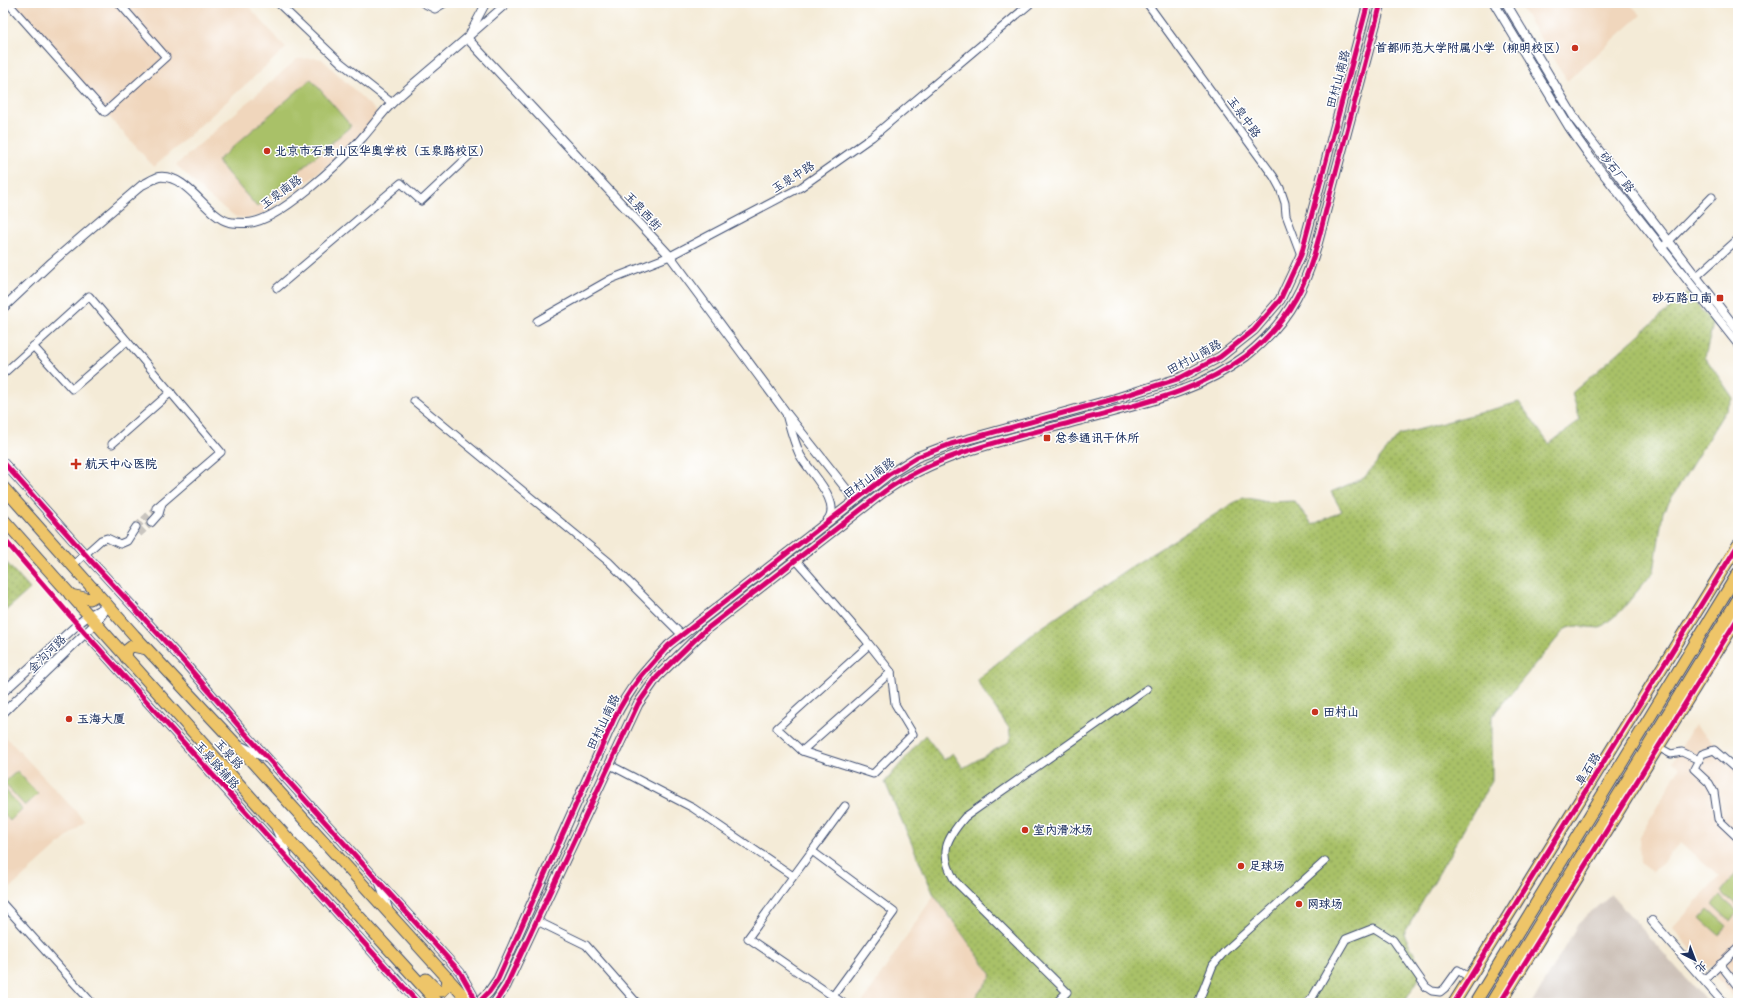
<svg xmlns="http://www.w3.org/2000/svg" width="1741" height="1006" font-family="Sriracha,'LXGW WenKai TC',sans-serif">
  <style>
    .built { fill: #f0d6bc }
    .industrial { fill: #cec2b9 }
    .grass { fill: #a9c167; stroke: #627862 }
    .park { fill: url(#park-dots); stroke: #627862 }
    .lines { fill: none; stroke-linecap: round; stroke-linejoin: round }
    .minor-tunnel { stroke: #c9c5bf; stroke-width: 7; stroke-dasharray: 7 3.5; stroke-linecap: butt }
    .minor-casing { stroke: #3c4b70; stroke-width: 9 }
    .tertiary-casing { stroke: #3c4b70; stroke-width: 10 }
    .secondary-casing { stroke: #3c4b70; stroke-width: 11 }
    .primary-casing { stroke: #3c4b70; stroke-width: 13 }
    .trunk-casing { stroke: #3c4b70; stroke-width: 13 }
    .minor { stroke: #fff; stroke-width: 7 }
    .tertiary { stroke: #fff; stroke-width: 8 }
    .secondary { stroke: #f8e8c3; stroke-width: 9 }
    .primary { stroke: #eec569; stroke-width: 11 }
    .trunk { stroke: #eec569; stroke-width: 11 }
    .cycleway-casing { stroke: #fff; stroke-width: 8 }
    .cycleway { stroke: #d6006c; stroke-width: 5 }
    .poi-dot { fill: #c8321e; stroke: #fff; stroke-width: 1.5 }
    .labels { text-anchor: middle; stroke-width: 3; stroke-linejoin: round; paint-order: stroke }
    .poi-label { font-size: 12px; font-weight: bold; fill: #1b2f5e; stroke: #fff; text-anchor: start }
    .street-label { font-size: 12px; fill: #1b2f5e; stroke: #fff }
  </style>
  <defs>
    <pattern id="park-dots" width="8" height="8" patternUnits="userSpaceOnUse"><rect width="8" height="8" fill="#a9c167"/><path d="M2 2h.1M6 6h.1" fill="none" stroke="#899d58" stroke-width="1.8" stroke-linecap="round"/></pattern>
  </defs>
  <rect width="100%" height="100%" fill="#fff"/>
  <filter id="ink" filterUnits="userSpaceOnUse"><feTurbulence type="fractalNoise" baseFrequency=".025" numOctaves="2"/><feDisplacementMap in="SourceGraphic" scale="8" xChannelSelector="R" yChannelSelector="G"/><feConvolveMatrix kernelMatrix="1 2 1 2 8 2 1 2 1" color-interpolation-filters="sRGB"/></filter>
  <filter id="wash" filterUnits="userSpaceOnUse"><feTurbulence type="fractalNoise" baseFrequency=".012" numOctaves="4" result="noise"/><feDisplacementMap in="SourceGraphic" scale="16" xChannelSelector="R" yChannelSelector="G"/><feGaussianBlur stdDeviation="0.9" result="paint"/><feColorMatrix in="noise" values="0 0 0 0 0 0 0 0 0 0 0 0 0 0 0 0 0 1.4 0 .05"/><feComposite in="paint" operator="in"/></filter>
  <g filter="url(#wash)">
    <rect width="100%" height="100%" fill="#f4ebd7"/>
    <!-- built -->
    <g class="built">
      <polygon points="7,3 246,3 286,48 154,167"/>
      <polygon points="1518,3 1629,3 1641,15 1567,81"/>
      <polygon points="316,58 322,59 378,113 358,138 311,179 260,216 246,218 236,217 210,198 176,165 297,59"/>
      <polygon points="1694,725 1738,764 1738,1002 1716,977 1718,971 1713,966 1707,968 1673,928 1719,877 1681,843 1653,872 1640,863 1639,838 1680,767 1672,762"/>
      <polygon points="3,734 85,821 5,893 3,891"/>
      <polygon points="934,895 992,976 971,1003 862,1003"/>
    </g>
    <!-- industrial -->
    <polygon class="industrial" points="1611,894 1708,1003 1532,1003 1578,924"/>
    <!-- grass -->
    <g class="grass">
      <polygon points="311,79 351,126 257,207 217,161"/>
      <polygon points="17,771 38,794 25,806 4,783"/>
      <polygon points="3,787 22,809 10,821 3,813"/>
      <polygon points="1738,871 1738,906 1721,892"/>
      <polygon points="1720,896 1738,912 1731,922 1712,904"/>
      <polygon points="1708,909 1727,926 1719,935 1700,918"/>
    </g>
    <!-- park -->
    <g class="park">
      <polygon points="1687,293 1713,324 1705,357 1733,398 1663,512 1654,571 1620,612 1600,628 1575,626 1565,629 1492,716 1492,780 1404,934 1423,972 1404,1003 971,1003 992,975 934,895 885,782 925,735 944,760 953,753 963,768 1011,741 1009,728 980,686 978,680 980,677 1035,632 1129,568 1243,497 1267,502 1294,501 1313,525 1342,511 1331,492 1364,478 1399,435 1519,402 1549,444 1580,420 1572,393"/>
      <polygon points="3,559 30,589 3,613"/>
    </g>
  </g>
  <g filter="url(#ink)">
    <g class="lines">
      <!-- minor-tunnel -->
      <g class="minor-tunnel">
        <polyline points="136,527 156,508"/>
        <polyline points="139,534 151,523"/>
      </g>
      <!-- minor casing -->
      <g class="minor-casing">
        <g id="minor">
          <polyline points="8,3 105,112 166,57 119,3"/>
          <polyline points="278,3 340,62 392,103"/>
          <polyline points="423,3 435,9 445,3"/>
          <polyline points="1147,3 1274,177 1280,188 1285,203 1286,215 1301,255"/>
          <polyline points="470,33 486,3"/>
          <polyline points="467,38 507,3"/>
          <polyline points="1665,245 1712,197"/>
          <polyline points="1696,277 1738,239"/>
          <polyline points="277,288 401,183 421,201 471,154"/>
          <polyline points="537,321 611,279 670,256 801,187 872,137 1031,3"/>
          <polyline points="33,346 72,389 127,341"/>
          <polyline points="3,374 89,296 221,452 156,508"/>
          <polyline points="414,401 609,562 682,635"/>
          <polyline points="112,444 171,392"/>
          <polyline points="151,523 159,514 162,503"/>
          <polyline points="796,560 865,639 891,672 802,751 777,728 869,645"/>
          <polyline points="73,565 101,540 107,538 120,544 127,541 136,527"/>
          <polyline points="1658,747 1671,754 1682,752 1699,760"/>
          <polyline points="802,751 873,774 913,734 895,704 891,672"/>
          <polyline points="610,765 693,808 793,876"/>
          <polyline points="1738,771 1714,750 1702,754 1694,769 1709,783 1714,792 1718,819 1738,838"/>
          <polyline points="812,851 894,912 833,996"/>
          <polyline points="3,904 92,1003"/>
          <polyline points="537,921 586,945 637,1003"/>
          <polyline points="1720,964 1738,987"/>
          <polyline points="1704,980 1738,948"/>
          <polyline points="843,1003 748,938 845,806"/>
          <path d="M1056,1003l11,-11 -112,-111c-16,-28 -10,-41 10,-64l182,-128"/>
          <polyline points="1198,1003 1213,965 1225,951 1325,861"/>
          <polyline points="1307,1003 1312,998 1346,939 1374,928 1393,940 1426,987 1432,991 1440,992 1445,988 1458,970 1470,978"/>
        </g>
      </g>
      <!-- tertiary casing -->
      <g class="tertiary-casing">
        <g id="tertiary">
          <polyline points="1494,3 1569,127 1591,158 1738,344"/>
          <polyline points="1506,3 1577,122 1738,331"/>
          <path d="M3,308l49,-46 90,-77c5,-2 12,-7 17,-8 29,-3 47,39 70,45 5,1 12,1 18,1 30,0 95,-62 115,-85 11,-12 20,-26 32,-37 23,-21 49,-42 73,-63l203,218 117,158 68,86"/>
          <path d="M787,416c4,14 7,26 13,39 9,17 44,48 27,66"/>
          <polyline points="3,462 93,563 184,662 245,733 460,972 473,995 473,1003"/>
          <polyline points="85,633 418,1003"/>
          <polyline points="3,692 78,624 88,616 107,606"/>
          <polyline points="3,713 95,624 109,605"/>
          <polyline points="239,745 266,758"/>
          <polyline points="276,829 287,854"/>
          <polyline points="380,883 389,912"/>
          <polyline points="1652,921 1724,1003"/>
        </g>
      </g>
      <!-- secondary casing -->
      <g class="secondary-casing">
        <g id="secondary">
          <path d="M478,1003l11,-11 9,-13 116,-260c16,-32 31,-48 55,-74l219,-170 29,-18 34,-13 163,-45 66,-21 40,-21 34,-27 26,-30 21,-45 67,-252"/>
          <path d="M495,1003l11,-17 132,-282 19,-27 47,-46 181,-140c58,-41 131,-53 199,-72 58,-16 112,-26 162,-63 20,-16 38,-36 50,-58 19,-34 26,-75 36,-111 16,-61 33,-123 49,-184"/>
        </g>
      </g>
      <!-- primary casing -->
      <g class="primary-casing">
        <g id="primary">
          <polyline points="3,487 134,635 235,743 470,1003"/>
          <polyline points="3,519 273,822 438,1003"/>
          <polyline points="70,595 90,599 95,596 95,589"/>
          <polyline points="126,658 127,650 132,646 147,649"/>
          <polyline points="426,979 437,990 442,991 447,986 448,978"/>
          <polyline points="1454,1003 1738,545"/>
          <polyline points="1500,1003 1738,618"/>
        </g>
      </g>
      <!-- trunk casing -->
      <g class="trunk-casing">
        <g id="trunk">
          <polyline points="1475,1003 1738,573"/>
          <polyline points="1491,1003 1738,599"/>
        </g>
      </g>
      <!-- minor -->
      <use href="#minor" class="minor"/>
      <!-- tertiary -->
      <use href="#tertiary" class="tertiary"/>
      <!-- secondary -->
      <use href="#secondary" class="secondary"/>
      <!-- primary -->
      <use href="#primary" class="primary"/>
      <!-- trunk -->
      <use href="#trunk" class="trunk"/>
      <!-- cycleway casing -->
      <g class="cycleway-casing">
        <g id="cycleway">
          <polyline points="3,462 93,563 184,662 245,733 460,972 473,995 473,1003"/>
          <polyline points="3,538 85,633 418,1003"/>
          <path d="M478,1003l11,-11 9,-13 116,-260c16,-32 31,-48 55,-74l219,-170 29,-18 34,-13 163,-45 66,-21 40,-21 34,-27 26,-30 21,-45 67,-252"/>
          <path d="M495,1003l11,-17 132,-282 19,-27 47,-46 181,-140c58,-41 131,-53 199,-72 58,-16 112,-26 162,-63 20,-16 38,-36 50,-58 19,-34 26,-75 36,-111 16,-61 33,-123 49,-184"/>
          <polyline points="1454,1003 1738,545"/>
          <polyline points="1500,1003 1738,618"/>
        </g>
      </g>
      <!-- cycleway -->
      <use href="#cycleway" class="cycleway"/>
    </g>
  </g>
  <!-- markers -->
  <g class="poi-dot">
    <circle cx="1575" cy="48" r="4"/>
    <circle cx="267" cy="151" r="4"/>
    <rect x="1716" y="294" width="8" height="8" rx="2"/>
    <rect x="1043" y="434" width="8" height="8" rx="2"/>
    <path d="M74 458h4v4h4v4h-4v4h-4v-4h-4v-4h4z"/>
    <circle cx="1315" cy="712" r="4"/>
    <circle cx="69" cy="719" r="4"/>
    <circle cx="1025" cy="830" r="4"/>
    <circle cx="1241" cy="866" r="4"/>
    <circle cx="1299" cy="904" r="4"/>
  </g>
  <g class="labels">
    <!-- poi labels -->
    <g class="poi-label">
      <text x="1567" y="52" text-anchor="end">首都师范大学附属小学（柳明校区）</text>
      <text x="275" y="155">北京市石景山区华奥学校（玉泉路校区）</text>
      <text x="1712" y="302" text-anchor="end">砂石路口南</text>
      <text x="1055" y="442">总参通讯干休所</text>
      <text x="85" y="468">航天中心医院</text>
      <text x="1323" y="716">田村山</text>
      <text x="77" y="723">玉海大厦</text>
      <text x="1033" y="834">室内滑冰场</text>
      <text x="1249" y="870">足球场</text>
      <text x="1307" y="908">网球场</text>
    </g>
    <!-- street labels -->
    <g class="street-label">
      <text transform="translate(1338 79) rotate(-75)" y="4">田村山南路</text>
      <text transform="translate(1244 117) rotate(54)" y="4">玉泉中路</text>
      <text transform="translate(1617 172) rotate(52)" y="4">砂石厂路</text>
      <text transform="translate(793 177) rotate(-32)" y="4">玉泉中路</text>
      <text transform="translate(281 192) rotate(-36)" y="4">玉泉南路</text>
      <text transform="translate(643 211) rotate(47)" y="4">玉泉西街</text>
      <text transform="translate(1194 357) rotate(-28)" y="4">田村山南路</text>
      <text transform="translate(869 478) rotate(-36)" y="4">田村山南路</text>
      <text transform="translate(47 654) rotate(-45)" y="4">金沟河路</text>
      <text transform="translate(603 722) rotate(-64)" y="4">田村山南路</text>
      <text transform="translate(229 754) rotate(48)" y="4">玉泉路</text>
      <text transform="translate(217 765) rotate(48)" y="4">玉泉路辅路</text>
      <text transform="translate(1588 769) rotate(-58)" y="4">阜石路</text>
    </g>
  </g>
  <!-- margin -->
  <rect width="1741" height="1006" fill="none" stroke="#fff" stroke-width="16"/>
  <!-- north arrow -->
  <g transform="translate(1695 960) rotate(138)" stroke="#ffffff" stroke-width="3" paint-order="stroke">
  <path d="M0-3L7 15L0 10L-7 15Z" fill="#1b2f5e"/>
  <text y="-6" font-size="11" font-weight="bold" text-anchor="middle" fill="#1b2f5e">北</text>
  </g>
</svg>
